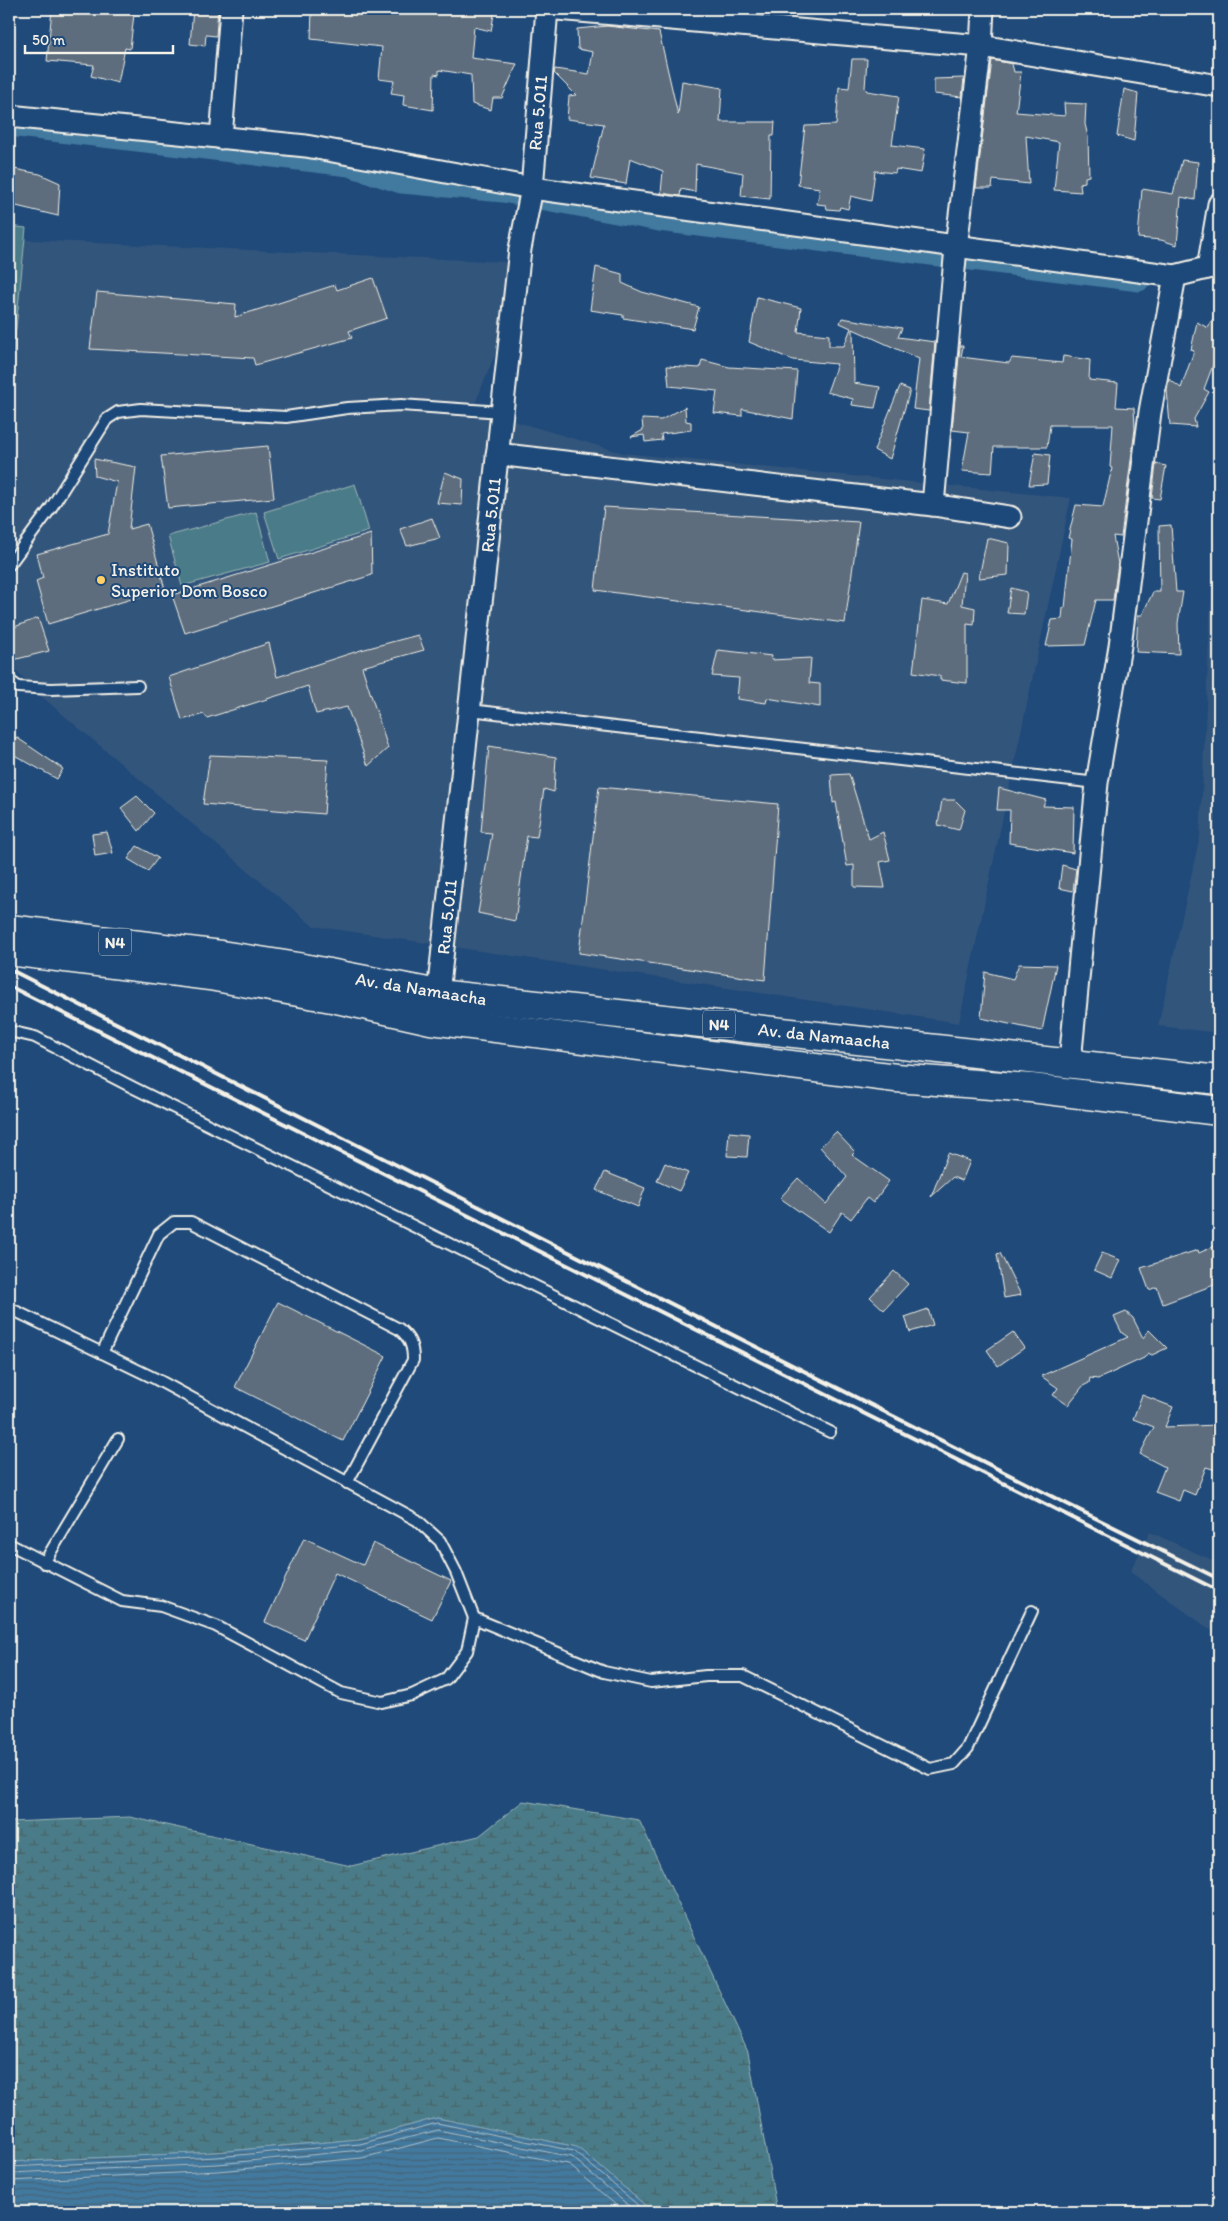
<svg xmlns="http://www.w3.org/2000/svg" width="1228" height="2221" font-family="Itim,sans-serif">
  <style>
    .built { fill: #32547b }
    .grass { fill: #4a7c88; stroke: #9fb6b8 }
    .wetland { fill: url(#wetland-marsh); stroke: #9fb6b8 }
    .water { fill: url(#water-rules); stroke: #89a9bc }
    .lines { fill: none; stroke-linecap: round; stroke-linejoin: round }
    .shore { stroke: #adc1cb; stroke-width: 1 }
    .canal { stroke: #42799f; stroke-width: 21 }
    .building { fill: #5d6d7d; stroke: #f4f1e8 }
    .lane-casing { stroke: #f4f1e8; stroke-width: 14 }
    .street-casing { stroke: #f4f1e8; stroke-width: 25 }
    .highway-casing { stroke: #f4f1e8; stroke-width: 31 }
    .lane { stroke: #1f4a7a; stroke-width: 10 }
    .street { stroke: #1f4a7a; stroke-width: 21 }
    .highway { stroke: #1f4a7a; stroke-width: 28 }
    .rail { stroke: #f4f1e8; stroke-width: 4 }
    .poi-dot { fill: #ffd166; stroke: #1f4a7a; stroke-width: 2 }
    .labels { text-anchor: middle; stroke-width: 4; stroke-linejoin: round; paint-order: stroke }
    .shield { fill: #1f4a7a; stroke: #b4bfc7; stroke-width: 1 }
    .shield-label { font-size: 16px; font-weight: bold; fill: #f4f1e8 }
    .street-label { font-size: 18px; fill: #f4f1e8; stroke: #1f4a7a }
    .poi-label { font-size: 18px; fill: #f4f1e8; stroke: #1f4a7a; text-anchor: start }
  </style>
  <defs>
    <pattern id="wetland-marsh" width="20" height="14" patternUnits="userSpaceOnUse" patternTransform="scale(1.25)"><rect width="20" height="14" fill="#4a7c88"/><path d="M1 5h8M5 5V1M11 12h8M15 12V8" fill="none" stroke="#4a6267"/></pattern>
    <pattern id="water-rules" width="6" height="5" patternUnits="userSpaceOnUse" patternTransform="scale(1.25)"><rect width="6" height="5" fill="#42799f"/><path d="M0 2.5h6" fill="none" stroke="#456377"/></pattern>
  </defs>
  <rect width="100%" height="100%" fill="#1f4a7a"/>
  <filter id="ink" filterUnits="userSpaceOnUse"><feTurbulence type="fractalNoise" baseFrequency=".02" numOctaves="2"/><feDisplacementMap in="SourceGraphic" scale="10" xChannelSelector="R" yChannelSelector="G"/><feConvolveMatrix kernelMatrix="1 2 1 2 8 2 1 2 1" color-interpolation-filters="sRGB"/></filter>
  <g filter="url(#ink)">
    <!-- built -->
    <g class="built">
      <polygon points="9,239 532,263 473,409 623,453 1071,498 959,1023 313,926 35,691 9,662"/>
      <polygon points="1219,424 1219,1033 1158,1026 1200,835"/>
      <polygon points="1150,1532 1219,1563 1219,1636 1130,1572"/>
    </g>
    <!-- grass -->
    <g class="grass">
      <polygon points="9,226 26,228 9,398"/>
      <polygon points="355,484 369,531 279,559 264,512"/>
      <polygon points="256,512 270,562 182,586 168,536"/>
    </g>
    <!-- wetland -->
    <polygon class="wetland" points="523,1801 639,1820 748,2052 777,2212 653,2212 577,2147 437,2118 360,2139 217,2152 9,2162 9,1822 130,1817 351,1866 479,1836"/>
    <!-- water -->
    <polygon class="water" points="437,2118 577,2147 653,2212 9,2212 9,2162 217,2152 360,2139"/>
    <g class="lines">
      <!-- shore -->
      <g class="shore">
        <polyline points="9,2167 217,2157 360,2144 437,2123 574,2151 646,2212"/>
        <polyline points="9,2173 218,2164 361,2150 438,2130 572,2157 636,2212"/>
        <polyline points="9,2181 218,2171 362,2158 438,2138 568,2164 624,2212"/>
      </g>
      <!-- canal -->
      <polyline class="canal" points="9,126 349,166 401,183 503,192 659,221 1139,281"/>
    </g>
    <!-- building -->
    <g class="building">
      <polygon points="52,9 114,9 113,12 134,14 130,49 125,48 118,83 91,76 94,65 47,61"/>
      <polygon points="193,9 218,9 216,36 206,35 205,46 190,44"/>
      <polygon points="312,9 341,9 358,12 358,9 495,9 491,31 474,27 471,58 517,64 502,98 493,98 491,110 472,104 471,75 439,70 439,75 434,74 433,110 403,105 404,95 391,93 394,81 379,79 382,47 311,39"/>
      <polygon points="607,26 659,32 678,115 682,81 722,88 720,122 775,122 774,136 771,136 770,199 741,196 743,173 696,164 695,192 681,189 680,196 661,193 663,171 630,158 626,184 591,178 604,124 567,119 569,96 576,95 554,73 555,69 589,74 593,52 578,49 577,29"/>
      <polygon points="852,59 867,59 865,88 867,91 899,96 892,145 925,149 921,173 896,169 895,173 875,171 871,201 851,196 848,209 840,207 839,210 827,209 826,205 817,204 820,188 798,185 805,126 836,125 839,87 849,88"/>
      <polygon points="992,60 1012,64 1014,72 1021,72 1016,112 1065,116 1064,103 1086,104 1085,124 1088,137 1089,176 1085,177 1085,182 1080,183 1081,192 1054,190 1059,142 1026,136 1029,184 993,180 992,188 976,188"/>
      <polygon points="964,78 962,97 934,94 934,79"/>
      <polygon points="1124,89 1138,93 1134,141 1117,136"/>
      <polygon points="1182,160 1198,162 1195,200 1181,197 1177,245 1161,240 1138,238 1142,189 1173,194"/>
      <polygon points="9,168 40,174 60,183 58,216 12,205 13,191 9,191"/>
      <polygon points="596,267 622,274 622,283 642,292 699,307 693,329 623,318 623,315 590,310"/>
      <polygon points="373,278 387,318 349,331 352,338 255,365 253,358 90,349 97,292 236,304 235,317 335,285 337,290"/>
      <polygon points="757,297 801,308 798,332 829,335 829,346 844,346 851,328 840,323 842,318 902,328 898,337 935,342 929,411 913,409 919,359 853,329 854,383 880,387 875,408 852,405 853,399 827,392 837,364 793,360 749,342"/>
      <polygon points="1219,308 1219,349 1204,389 1209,392 1194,419 1196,427 1170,425 1167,390 1169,379 1181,388 1194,351 1191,350 1197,322 1208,328"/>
      <polygon points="960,346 963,346 961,357 1009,363 1012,358 1062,363 1063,356 1090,360 1089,380 1118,383 1116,407 1134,408 1135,429 1121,537 1113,536 1118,564 1113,600 1096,600 1085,645 1046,646 1052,620 1062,619 1063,608 1065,608 1072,539 1068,538 1076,505 1103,507 1112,468 1110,467 1113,425 1050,425 1047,447 994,447 992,473 962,471 969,432 952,430"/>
      <polygon points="702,360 729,367 797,371 793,419 742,409 742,416 714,413 717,391 669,386 667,366 700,368"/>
      <polygon points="900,386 910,390 890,459 874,450"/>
      <polygon points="685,407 686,421 691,422 691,430 661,434 662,440 645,442 644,435 631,437 643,430 642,419 661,420"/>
      <polygon points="268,446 274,498 168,508 161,456"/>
      <polygon points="1035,453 1050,455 1047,484 1029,485"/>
      <polygon points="94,459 136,467 129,529 147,524 165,589 48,624 36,581 43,578 37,554 108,534 117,482 95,476"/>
      <polygon points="1156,464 1166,466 1160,499 1152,498"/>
      <polygon points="445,472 463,479 462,505 437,503"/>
      <polygon points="604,507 859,522 845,623 595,590"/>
      <polygon points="432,518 440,538 407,546 400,529"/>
      <polygon points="1171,525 1176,592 1183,592 1178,623 1179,654 1136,652 1138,615 1142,615 1153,592 1160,592 1159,526"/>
      <polygon points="371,534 372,575 185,633 172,595"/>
      <polygon points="987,538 1009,543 1008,575 979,578"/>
      <polygon points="961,572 965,573 962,605 975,608 974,625 967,624 967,683 940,680 940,676 913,672 922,600 948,604"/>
      <polygon points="1011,588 1027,592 1024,614 1007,613"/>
      <polygon points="38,618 49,651 9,661 9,629"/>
      <polygon points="418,635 424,650 362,667 388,748 368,766 347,707 316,714 308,686 207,718 204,714 182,720 169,677 269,643 277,677 361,650"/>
      <polygon points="718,650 772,656 771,660 811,658 809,683 820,684 820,707 767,698 766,703 737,699 739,678 712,676"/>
      <polygon points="16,737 63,769 57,779 9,752"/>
      <polygon points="489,746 556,757 554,792 544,789 537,837 527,836 515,921 478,913 492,833 481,832"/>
      <polygon points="210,755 328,760 324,814 203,804"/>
      <polygon points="849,774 869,839 883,832 890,860 880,862 885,888 854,887 854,865 847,866 836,802 833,803 831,775"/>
      <polygon points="599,787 778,804 765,980 579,953"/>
      <polygon points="999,788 1046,800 1043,806 1074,807 1073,853 1009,843 1010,810 997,810"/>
      <polygon points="137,796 154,813 139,831 121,808"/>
      <polygon points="942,800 955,800 965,810 959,830 938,825"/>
      <polygon points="107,832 113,853 95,856 92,834"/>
      <polygon points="137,846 158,858 148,871 128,859"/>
      <polygon points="1062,865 1076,869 1073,891 1059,888"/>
      <polygon points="1019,964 1056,965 1042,1031 981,1018 985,972 1013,979"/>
      <polygon points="729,1132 749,1134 747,1157 727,1156"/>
      <polygon points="836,1132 855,1152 852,1155 889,1181 873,1203 867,1198 851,1219 842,1212 829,1232 780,1198 798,1178 826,1204 847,1177 820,1147"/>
      <polygon points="948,1153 970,1161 962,1181 953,1177 931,1197"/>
      <polygon points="665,1163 688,1173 679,1191 657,1181"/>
      <polygon points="605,1172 645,1188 638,1207 596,1190"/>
      <polygon points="1219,1244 1219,1283 1163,1304 1157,1287 1149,1290 1141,1268 1198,1250 1199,1253"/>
      <polygon points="1000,1253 1021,1295 1004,1298 997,1254"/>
      <polygon points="1102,1253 1120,1260 1112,1278 1094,1270"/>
      <polygon points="894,1271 908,1284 884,1310 870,1297"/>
      <polygon points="278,1302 386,1356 343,1441 235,1387"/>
      <polygon points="928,1309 933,1325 910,1332 905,1317"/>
      <polygon points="1126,1312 1133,1318 1143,1338 1149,1330 1167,1348 1152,1355 1148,1353 1144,1358 1098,1379 1090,1378 1089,1383 1083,1386 1068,1405 1053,1395 1058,1388 1041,1376 1128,1337 1122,1333 1114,1317"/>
      <polygon points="1013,1332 1024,1348 998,1366 987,1350"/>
      <polygon points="1142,1395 1173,1407 1165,1427 1219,1425 1219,1454 1216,1470 1206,1467 1195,1495 1183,1490 1179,1501 1155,1492 1165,1467 1140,1454 1154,1427 1133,1419"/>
      <polygon points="304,1538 363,1565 373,1543 451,1581 432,1619 335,1573 304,1640 265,1622"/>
    </g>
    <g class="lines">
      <!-- lane casing -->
      <g class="lane-casing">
        <g id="lane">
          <polyline points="9,565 51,508 107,419 118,412 141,409 286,417 347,408 401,405 502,412"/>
          <polyline points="9,680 18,687 51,689 138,686"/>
          <polyline points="470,710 1097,783"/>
          <polyline points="9,1031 35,1037 132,1087 830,1432"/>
          <polyline points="9,1308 156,1379 417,1520 440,1541 456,1572 474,1618"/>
          <path d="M102,1353l57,-119 15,-12h17l208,107c11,9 14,17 14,31l-66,123"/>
          <polyline points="9,1544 122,1601 161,1606 216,1626 341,1693 382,1702 412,1695 446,1679 467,1651 474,1618 604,1672 651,1682 706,1676 743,1676 930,1769 954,1764 968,1748 1032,1611"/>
          <polyline points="44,1563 118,1439"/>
        </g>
      </g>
      <!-- street casing -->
      <g class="street-casing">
        <g id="street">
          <polyline points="557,9 981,46 1219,86"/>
          <polyline points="9,116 306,146 532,188 1175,276 1219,265"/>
          <polyline points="221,138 231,9"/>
          <polyline points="1208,268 1219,204"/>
          <polyline points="497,454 933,505 1010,517"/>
          <polyline points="933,505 956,247 981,46 983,9"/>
          <polyline points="435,1008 438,994 520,249 532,188 547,9"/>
          <polyline points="1070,1062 1097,783 1120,646 1150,412 1175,276"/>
        </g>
      </g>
      <!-- highway casing -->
      <g class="highway-casing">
        <g id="highway">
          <polyline points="9,929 221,955 298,967 438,994 1219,1080"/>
          <polyline points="9,951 210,976 337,999 431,1020 896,1078 1031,1088 1219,1111"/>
        </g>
      </g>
      <!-- lane -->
      <use href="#lane" class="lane"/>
      <!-- street -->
      <use href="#street" class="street"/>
      <!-- highway -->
      <use href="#highway" class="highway"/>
      <!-- rail -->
      <g class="rail">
        <polyline points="9,969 1067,1504 1219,1579"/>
        <polyline points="9,986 1219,1591"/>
      </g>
    </g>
  </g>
  <!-- markers -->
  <circle class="poi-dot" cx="101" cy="580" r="5"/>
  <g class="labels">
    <!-- shield labels -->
    <g class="shield">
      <rect x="99" y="928.5" width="32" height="27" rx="4"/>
      <rect x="703" y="1010.5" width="32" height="27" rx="4"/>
    </g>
    <g class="shield-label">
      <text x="115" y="948">N4</text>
      <text x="719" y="1030">N4</text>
    </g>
    <!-- street labels -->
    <g class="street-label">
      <text transform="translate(538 113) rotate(-85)" y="6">Rua 5.011</text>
      <text transform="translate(491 515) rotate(-84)" y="6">Rua 5.011</text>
      <text transform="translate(447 917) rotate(-84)" y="6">Rua 5.011</text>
      <text transform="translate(421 989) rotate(9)" y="6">Av. da Namaacha</text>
      <text transform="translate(824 1036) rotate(6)" y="6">Av. da Namaacha</text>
    </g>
    <!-- poi labels -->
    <g class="poi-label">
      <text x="111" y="576">Instituto<tspan x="111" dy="21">Superior Dom Bosco</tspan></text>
    </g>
  </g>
  <!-- margin -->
  <rect width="1228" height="2221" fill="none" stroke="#1f4a7a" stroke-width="30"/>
  <rect x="15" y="15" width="1198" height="2191" fill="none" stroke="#f4f1e8" stroke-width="2" filter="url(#ink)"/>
  <!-- scale -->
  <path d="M25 45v8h148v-8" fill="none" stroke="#f4f1e8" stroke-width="2.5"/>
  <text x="32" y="45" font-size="15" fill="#f4f1e8" stroke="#1f4a7a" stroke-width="4" paint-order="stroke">50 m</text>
</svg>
